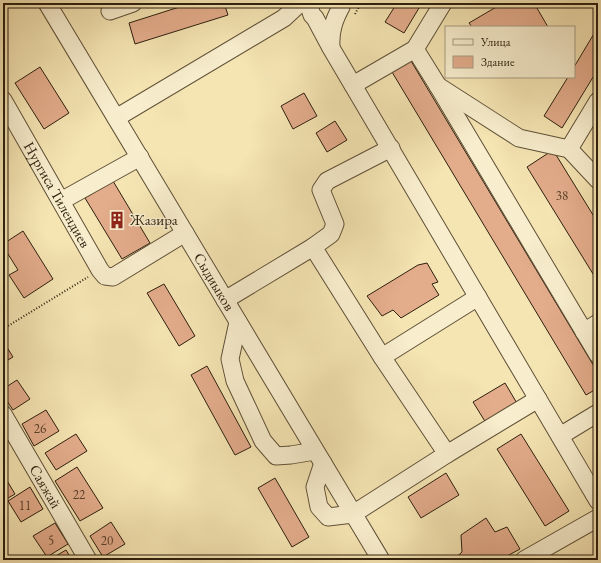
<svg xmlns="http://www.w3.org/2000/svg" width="601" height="563" font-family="'EB Garamond',serif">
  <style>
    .building { fill: #e3ac8b; stroke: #2d1f0e }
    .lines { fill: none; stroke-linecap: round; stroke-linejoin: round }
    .minor-casing { stroke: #5f5037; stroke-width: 19 }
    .path { stroke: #2d1f0e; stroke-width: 2; stroke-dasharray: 1 2; stroke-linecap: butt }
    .minor { stroke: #f8eece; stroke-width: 17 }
    .labels { text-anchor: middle; stroke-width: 3; stroke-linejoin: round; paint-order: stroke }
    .number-label { font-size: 13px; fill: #5a422d }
    .street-label { font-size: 15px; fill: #2d1f0e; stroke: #f8eece }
    .poi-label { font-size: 15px; fill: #2d1f0e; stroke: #f8eece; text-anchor: start }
  </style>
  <rect width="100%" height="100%" fill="#f5e5b3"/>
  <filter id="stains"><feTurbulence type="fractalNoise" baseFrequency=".005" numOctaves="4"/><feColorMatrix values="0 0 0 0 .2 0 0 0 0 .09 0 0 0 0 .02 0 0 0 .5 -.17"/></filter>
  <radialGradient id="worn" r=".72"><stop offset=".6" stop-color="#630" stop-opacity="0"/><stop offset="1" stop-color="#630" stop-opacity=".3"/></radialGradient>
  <!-- building -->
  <g class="building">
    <polygon points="192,3 224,3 228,15 135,44 129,23"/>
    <polygon points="397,3 422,3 404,33 385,22"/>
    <polygon points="503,3 534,3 548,27 472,27 469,23"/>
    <polygon points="598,27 598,69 562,128 544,116 568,77 574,77 574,67"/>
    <polygon points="411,61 598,373 598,388 586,395 392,72"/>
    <polygon points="40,67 69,113 44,129 15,83"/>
    <polygon points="304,93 317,116 293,129 281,106"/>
    <polygon points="335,121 347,140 327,152 316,133"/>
    <polygon points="553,150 598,223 598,282 527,167"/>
    <polygon points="113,181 150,243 122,259 85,198"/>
    <polygon points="23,231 53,279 24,298 9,275 18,270 3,246 3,244"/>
    <polygon points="427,263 438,282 432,284 439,295 401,318 393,310 382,316 367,296 418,265"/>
    <polygon points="164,284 195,336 179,346 147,293"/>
    <polygon points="3,341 13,357 3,363"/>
    <polygon points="207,366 251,447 235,455 191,375"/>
    <polygon points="17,380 30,399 13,410 3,395 3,389"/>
    <polygon points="505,383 518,405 486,423 473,402"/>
    <polygon points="46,410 59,431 34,446 22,424"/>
    <polygon points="76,434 87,451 56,470 45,453"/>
    <polygon points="521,434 569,511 545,526 497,449"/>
    <polygon points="77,467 103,508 80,521 55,481"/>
    <polygon points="446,473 459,495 421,518 408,497"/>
    <polygon points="3,474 15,494 3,501"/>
    <polygon points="275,478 309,537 292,547 258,488"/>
    <polygon points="30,487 43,509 21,522 8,501"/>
    <polygon points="486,518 495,532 507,527 520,549 500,560 453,560 462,552 461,535"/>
    <polygon points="111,522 125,544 103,557 90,536"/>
    <polygon points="55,523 68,544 47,557 33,536"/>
    <polygon points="66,550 72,560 49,560"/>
  </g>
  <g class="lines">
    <!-- minor casing -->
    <g class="minor-casing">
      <g id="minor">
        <path id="s1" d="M47,3l334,557"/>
        <polyline points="308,3 312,15 315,18 331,48 598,501"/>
        <polyline points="110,11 133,3"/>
        <path d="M331,47c-1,-16 3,-27 10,-40"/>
        <polyline points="415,49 438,86 519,138 569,149 598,180"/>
        <polyline points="353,85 415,49 443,3"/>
        <polyline points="438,86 598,355"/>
        <path id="s2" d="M3,100l97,170 5,6 8,1 72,-44"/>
        <polyline points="116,118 284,18 300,3"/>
        <polyline points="569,149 598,101"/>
        <polyline points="61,201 140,157"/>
        <polyline points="313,247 331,234 335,224 321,190 327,181 391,148"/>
        <polyline points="225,300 313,247 382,357 447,454 538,399"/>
        <polyline points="238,322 230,359 235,381 263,441 276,456 291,455 315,451"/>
        <polyline points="584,332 598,323"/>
        <polyline points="382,357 478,297"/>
        <path id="s3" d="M3,414l85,146"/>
        <polyline points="560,436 598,413"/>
        <polyline points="323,463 315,487 319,507 328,517 353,514 447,454"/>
        <polyline points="524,560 598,518"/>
      </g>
    </g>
    <!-- path -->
    <g class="path">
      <polyline points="355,14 361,3"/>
      <polyline points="3,329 88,277"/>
    </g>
    <!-- minor -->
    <use href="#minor" class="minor"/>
  </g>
  <!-- icons -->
  <defs>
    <g id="building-bare" transform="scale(1.38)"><path d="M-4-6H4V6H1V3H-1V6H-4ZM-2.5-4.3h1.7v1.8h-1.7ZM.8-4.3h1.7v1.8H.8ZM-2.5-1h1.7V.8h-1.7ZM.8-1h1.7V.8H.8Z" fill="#8f2418" stroke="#f8eece" stroke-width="2.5" paint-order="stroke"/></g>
  </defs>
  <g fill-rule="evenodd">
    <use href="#building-bare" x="117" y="220"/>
  </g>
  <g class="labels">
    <!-- number labels -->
    <g class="number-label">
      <text x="562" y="200">38</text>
      <text x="40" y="433">26</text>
      <text x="79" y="499">22</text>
      <text x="25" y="510">11</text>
      <text x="51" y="545">5</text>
      <text x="107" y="545">20</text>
    </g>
    <!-- street labels -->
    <g class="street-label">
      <text dy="5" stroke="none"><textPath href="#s2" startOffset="109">Нургиса Тилендиев</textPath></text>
      <text dy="5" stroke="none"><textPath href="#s1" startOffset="325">Сыдиыков</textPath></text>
      <text dy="5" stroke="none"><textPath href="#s3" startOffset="84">Саяжай</textPath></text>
    </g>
    <!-- poi labels -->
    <g class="poi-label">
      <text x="130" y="225">Жазира</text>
    </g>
  </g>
  <!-- margin -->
  <rect width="601" height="563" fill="none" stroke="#f5e5b3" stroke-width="16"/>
  <rect x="4" y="4" width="593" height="555" fill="none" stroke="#2d1f0e" stroke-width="2"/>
  <rect x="8" y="8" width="585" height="547" fill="none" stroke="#2d1f0e"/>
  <!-- legend -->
  <rect x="445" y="26" width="130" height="52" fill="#f8eece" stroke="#a79b81"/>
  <rect x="453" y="39" width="20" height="6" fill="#f8eece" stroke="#a79b81"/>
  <text x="481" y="46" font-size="12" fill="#2d1f0e">Улица</text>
  <rect x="453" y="56" width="20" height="12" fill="#e3ac8b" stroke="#a79b81"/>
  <text x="481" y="66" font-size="12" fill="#2d1f0e">Здание</text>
  <rect width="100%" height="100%" filter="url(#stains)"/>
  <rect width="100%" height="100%" fill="url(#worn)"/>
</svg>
